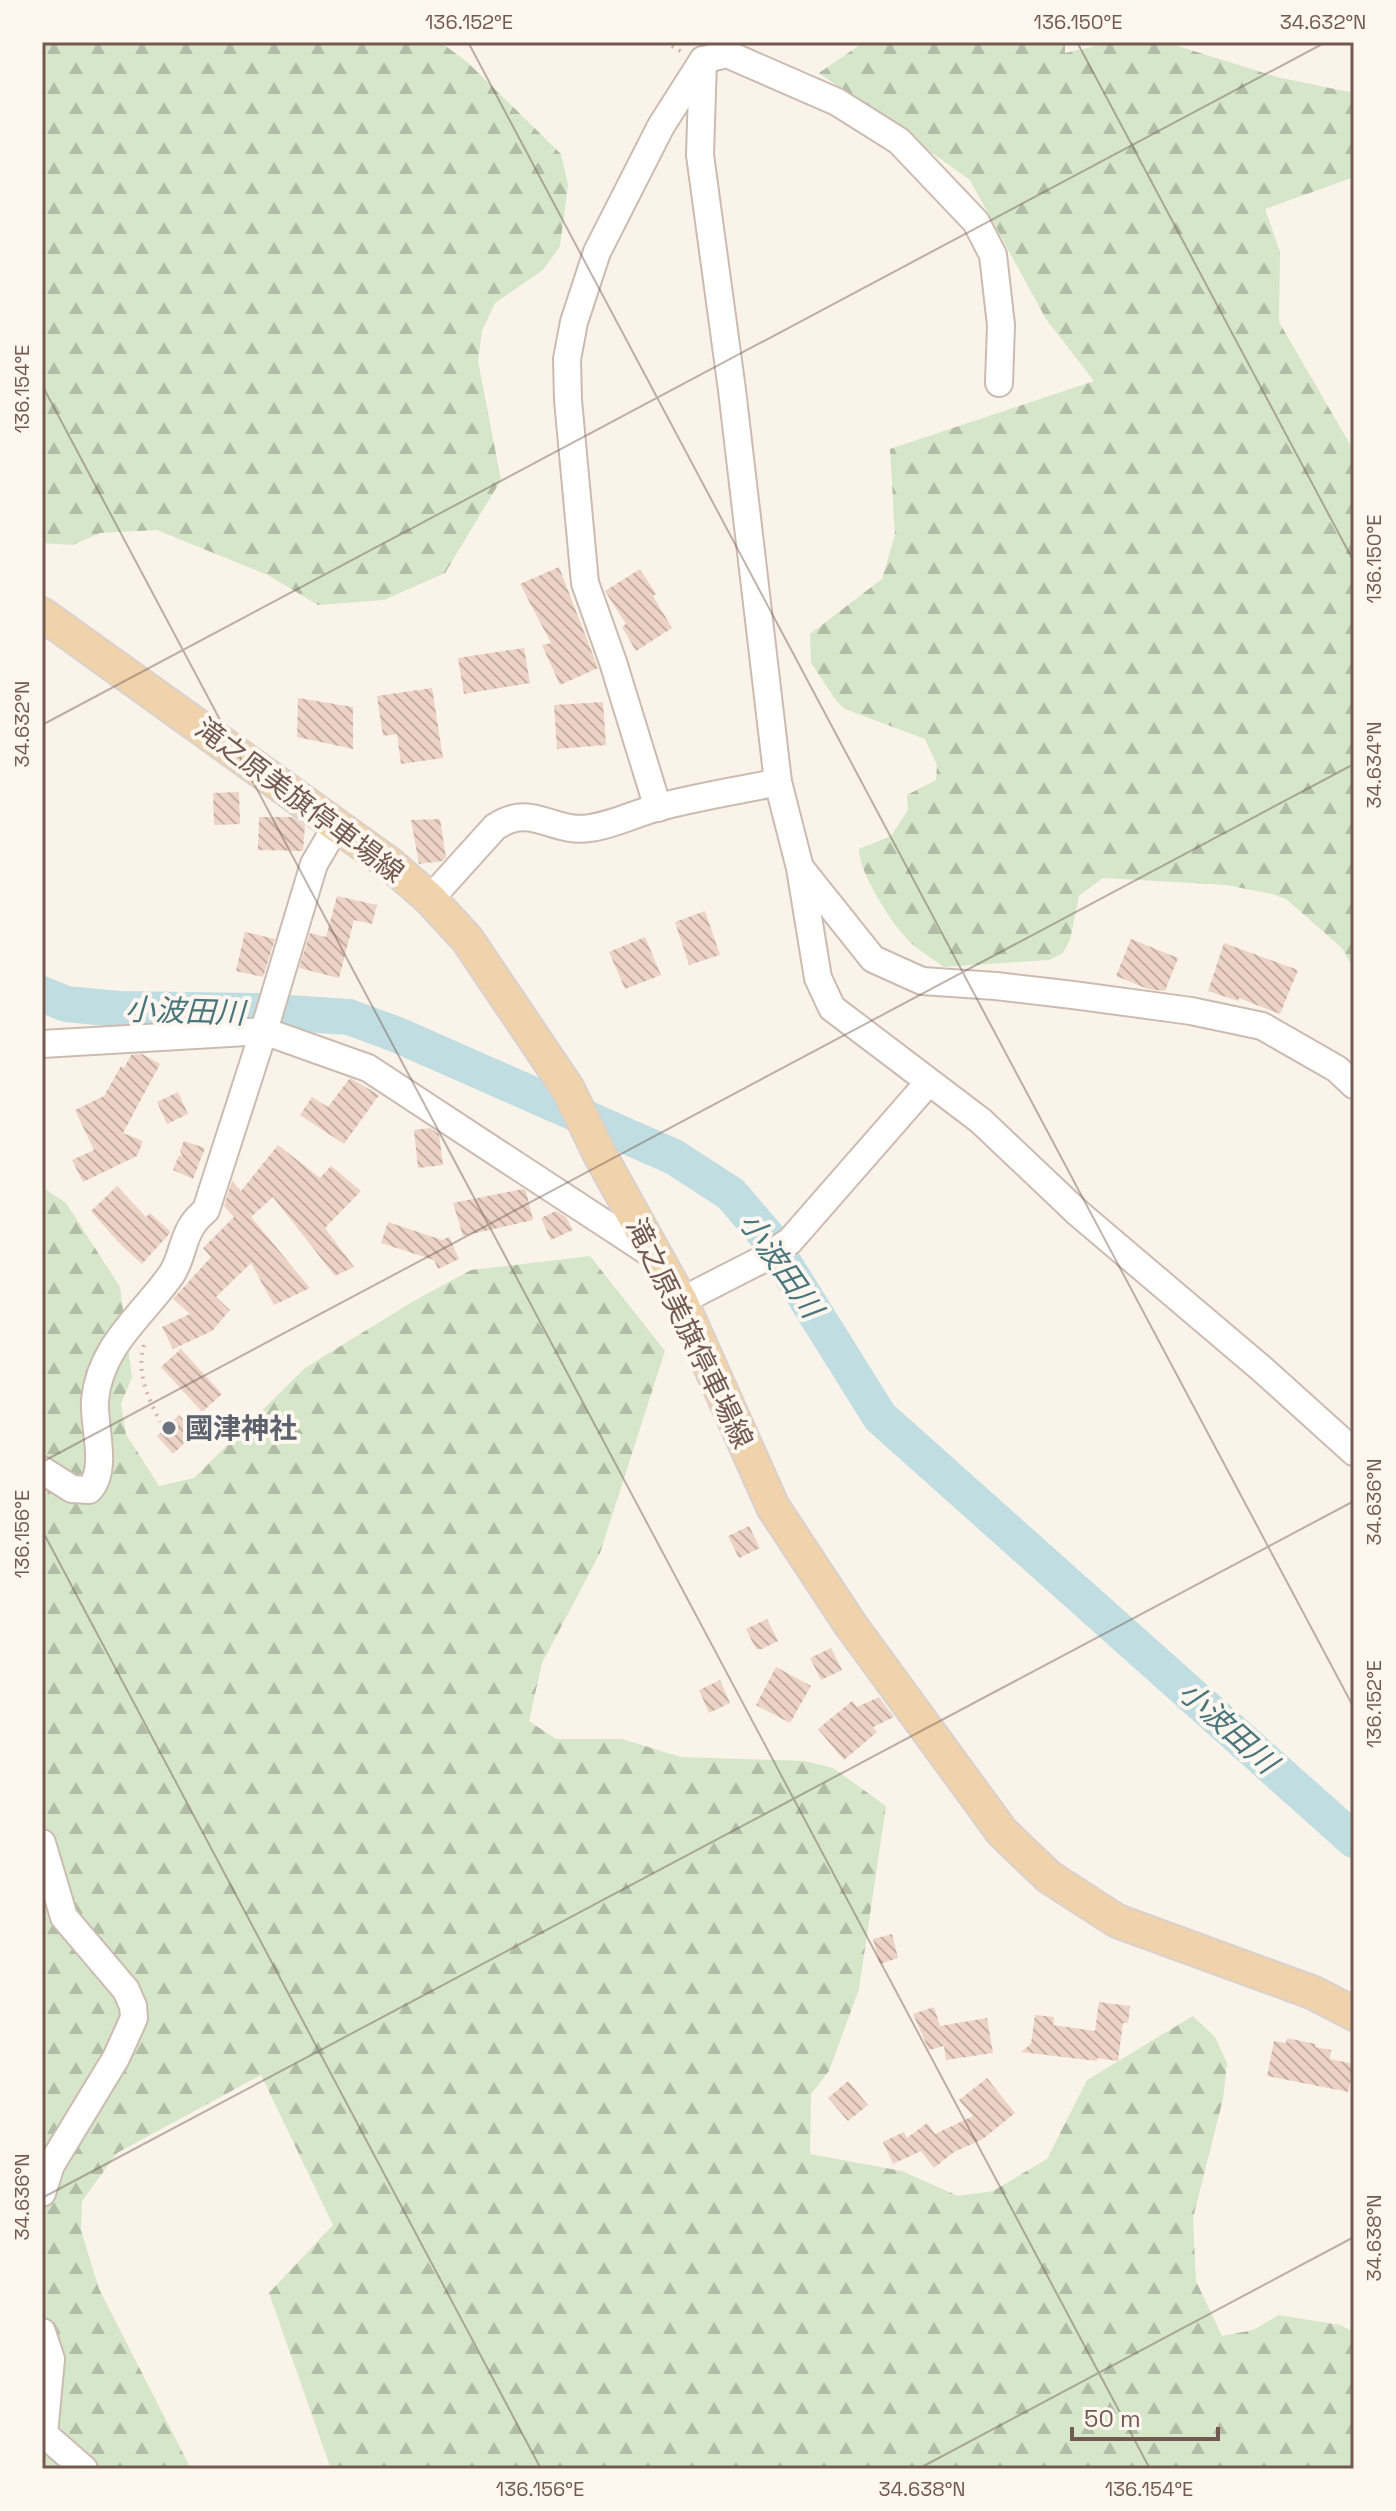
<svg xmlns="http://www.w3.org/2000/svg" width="1396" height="2511" viewBox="0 0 1396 2511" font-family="'Space Grotesk','Noto Sans JP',sans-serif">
  <defs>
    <pattern id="forest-firs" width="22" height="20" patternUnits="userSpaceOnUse" patternTransform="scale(2)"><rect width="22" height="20" fill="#d6e6c9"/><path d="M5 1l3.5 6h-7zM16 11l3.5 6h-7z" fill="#b2bda6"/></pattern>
    <pattern id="building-back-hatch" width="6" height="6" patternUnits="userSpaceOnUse" patternTransform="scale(2)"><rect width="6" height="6" fill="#ecd3c5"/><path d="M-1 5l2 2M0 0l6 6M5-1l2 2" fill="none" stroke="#c4aea2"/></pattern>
  </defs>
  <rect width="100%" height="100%" fill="#faf3ea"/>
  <g fill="url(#forest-firs)">
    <path d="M42,42H440L466,61L561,154L568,185L560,246L543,270L495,303L482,331L478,361L501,480L445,573L384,600L318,605L268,575L157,530L100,533L73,545L42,543Z"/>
    <path d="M864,42H1065V53L1113,42H1165L1277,77L1354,93V177L1265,209L1280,252L1279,322L1354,451V970L1342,948L1286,899L1272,894L1226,885L1103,878L1079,896L1070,940L1063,953L1049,960L944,967C933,959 919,951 909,941C891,923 859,873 859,849L891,836L908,810L907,795L936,780L937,765L925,739L845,709L835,699L811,663L810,634L882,579L895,535L890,449L1094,381L1046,319L970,180L819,73Z"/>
    <path d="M42,1187L66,1203L120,1287L132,1377L121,1404L126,1434L159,1486L194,1478L305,1368L412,1302L471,1270L590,1256L665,1351L600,1553L542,1663L529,1721L556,1739H622L681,1757L805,1761L833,1768L886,1806L859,1989L829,2071L811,2094L810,2154L902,2171L958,2196L993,2191L1047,2159L1087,2080L1193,2016L1215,2037L1227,2063L1223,2099L1193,2218L1196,2281L1222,2336L1253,2330L1279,2315L1340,2325L1354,2332V2469H331L269,2293L333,2225L261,2075L117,2153L82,2201L81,2230L99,2289L191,2469H42Z"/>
  </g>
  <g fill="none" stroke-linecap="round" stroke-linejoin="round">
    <path stroke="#c0dee1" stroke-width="36" d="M42,994L66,1004L119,1009L259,1011L349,1017L400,1036L674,1157L731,1194L767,1236L880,1417L1354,1840"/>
  </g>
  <g fill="url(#building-back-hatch)">
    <path d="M559,567L598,668L560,685L542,645L551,643L520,584Z"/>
    <path d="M640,569L656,594L653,596L672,628L636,651L622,627L626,624L605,591Z"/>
    <path d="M524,648L530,683L464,694L458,658Z"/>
    <path d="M432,688L443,758L401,764L397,734L383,736L377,696Z"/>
    <path d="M298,698L353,707V749L297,737Z"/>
    <path d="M603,702L606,745L557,749L554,705Z"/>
    <path d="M239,792L240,824L214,825L213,793Z"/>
    <path d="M259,817H293L305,826L303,851L258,850Z"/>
    <path d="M440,819L446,857L442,861L419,864L411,820Z"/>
    <path d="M337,896L377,905L372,924L354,920L339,978L299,968L310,933L326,937Z"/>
    <path d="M705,911L720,955L689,965L675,922Z"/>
    <path d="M245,932L275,939L263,977L236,971Z"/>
    <path d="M645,937L661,975L625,989L609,952Z"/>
    <path d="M1131,939L1178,958L1165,991L1148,989L1116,976Z"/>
    <path d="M1224,943L1298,970L1280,1014L1239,998L1238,1001L1208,991Z"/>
    <path d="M142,1054L160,1064L123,1133L143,1141L137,1156L83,1182L72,1160L94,1150L75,1110L104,1096L121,1066L124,1068L131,1055Z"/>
    <path d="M350,1078L379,1095L344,1144L300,1115L312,1097L328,1107Z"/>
    <path d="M178,1092L188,1114L167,1124L157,1102Z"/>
    <path d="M430,1128L439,1134L443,1165L418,1168L414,1130Z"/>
    <path d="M184,1141L205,1148L193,1179L173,1170L179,1155L183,1157L180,1151Z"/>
    <path d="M278,1145L320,1178L331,1166L361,1191L325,1228L354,1267L335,1276L273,1197L251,1217L310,1288L274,1305L251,1263L216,1297L230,1310L212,1331L173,1349L162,1327L190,1314L173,1299L211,1257L203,1248L234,1217L224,1206L232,1181L241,1191Z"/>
    <path d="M117,1186L146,1217L150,1213L171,1232L142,1264L121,1245L91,1211Z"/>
    <path d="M523,1189L526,1191L533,1220L463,1236L453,1203Z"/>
    <path d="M556,1211L566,1217L573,1230L551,1240L541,1218Z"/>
    <path d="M388,1222L442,1240L449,1237L459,1259L438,1269L434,1260L381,1243Z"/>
    <path d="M181,1349L222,1394L202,1412L161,1367Z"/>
    <path d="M179,1415L196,1432L173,1454L157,1436Z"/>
    <path d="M749,1526L760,1548L739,1558L728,1536Z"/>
    <path d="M767,1619L778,1641L762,1649H756L746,1629Z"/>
    <path d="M831,1648L842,1670L821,1680L810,1658Z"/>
    <path d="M776,1667L811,1686L790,1723L756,1705Z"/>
    <path d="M720,1680L730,1703L709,1713L699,1690Z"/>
    <path d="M879,1697L894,1717L873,1727L877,1732L844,1760L818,1729L852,1701L857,1707Z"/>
    <path d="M892,1934L898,1958L880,1964L873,1939Z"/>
    <path d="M1099,2002L1130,2006L1128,2023H1123L1118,2061L1097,2058V2061L1021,2052L1031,2044L1035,2015L1054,2017L1053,2025L1095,2031Z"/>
    <path d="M934,2007L940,2026L987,2018L993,2053L946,2060L944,2046L929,2050L913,2014Z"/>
    <path d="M1287,2038L1316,2044L1315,2047L1331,2050L1330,2059L1354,2064L1348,2092L1267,2076L1274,2041L1286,2043Z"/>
    <path d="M987,2078L1015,2113L983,2139L954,2152L934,2168L921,2151L893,2164L883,2142L904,2132L907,2138L927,2123L935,2134L973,2116L959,2100Z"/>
    <path d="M848,2081L868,2105L848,2121L828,2098Z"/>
  </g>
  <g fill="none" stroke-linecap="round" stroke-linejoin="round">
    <defs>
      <g id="minor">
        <path d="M703,60L700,155L732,390L778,782L800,868L818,978L832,1008L981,1121L1078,1213L1262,1369L1354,1452"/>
        <path d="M658,808L613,662L585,583L568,400L567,359L574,322L597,252L661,126L703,60L727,54L837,102L899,141L976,222L993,255L1001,325L999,383"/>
        <path d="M802,870L873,959L922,981L996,986L1073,995L1191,1011L1262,1026L1337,1069L1354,1085"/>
        <path d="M430,899L495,827C532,802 552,834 590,828C612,825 634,814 656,808C696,797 737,791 778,782"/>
        <path d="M42,1044L264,1031L368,1068L656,1257"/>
        <path d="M681,1301L765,1258L790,1241L928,1083"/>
        <path d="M42,1470L72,1489L89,1490C109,1469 93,1426 95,1400C100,1346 142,1316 171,1275C182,1260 182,1239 193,1224C196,1219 201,1215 206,1210L266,1024L314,864L337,825"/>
        <path d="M42,1843L64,1917L126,1990L133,2006L134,2018L116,2058L51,2165L42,2193"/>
        <path d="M42,2332L51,2359L44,2434L84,2469"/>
      </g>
      <path id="major" d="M42,614L390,864L430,899L467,939L568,1089L600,1155L681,1301L773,1507L850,1624L1002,1832L1049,1877L1117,1921L1314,1993L1354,2014"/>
    </defs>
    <use href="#minor" stroke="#cbbbb1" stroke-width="30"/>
    <use href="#major" stroke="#d8d1ce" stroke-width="36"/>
    <g stroke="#d1b6a8" stroke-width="4" stroke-dasharray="2 6" stroke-linecap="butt">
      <path d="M665,42L682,52"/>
      <path d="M144,1345C136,1374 148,1396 160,1422"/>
    </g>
    <use href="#minor" stroke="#fff" stroke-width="26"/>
    <use href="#major" stroke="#f0d3ab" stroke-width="32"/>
  </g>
  <path fill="none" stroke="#725a50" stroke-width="2" stroke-opacity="0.45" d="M468,42L1354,1708M1077,42L1354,562M42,385L1150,2469M42,725L1326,42M42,1462L1354,764M42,1530L541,2469M42,2198L1354,1501M918,2469L1354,2237"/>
  <circle fill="#6b7280" stroke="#fdf7f0" stroke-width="3" cx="169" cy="1428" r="8"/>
  <g text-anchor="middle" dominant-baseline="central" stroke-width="8" stroke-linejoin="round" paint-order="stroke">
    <g font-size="28" fill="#725a50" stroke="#fdf7f0">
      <text transform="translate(300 800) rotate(37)">滝之原美旗停車場線</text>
      <text transform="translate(690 1333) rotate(64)">滝之原美旗停車場線</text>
    </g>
    <g font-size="28" font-weight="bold" fill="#5b616d" stroke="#fdf7f0" text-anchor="start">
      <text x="185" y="1428">國津神社</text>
    </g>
    <g font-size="30" font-style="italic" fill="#49757b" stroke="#fdf7f0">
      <text transform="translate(185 1011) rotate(2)">小波田川</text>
      <text transform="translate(781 1265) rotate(55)">小波田川</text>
      <text transform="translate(1228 1727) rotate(42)">小波田川</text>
    </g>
  </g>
  <rect width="1396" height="2511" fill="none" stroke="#fdf7f0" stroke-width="88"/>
  <path d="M1072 2427v12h146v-12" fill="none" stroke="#725a50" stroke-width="4"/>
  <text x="1084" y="2427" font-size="24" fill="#725a50" stroke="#fdf7f0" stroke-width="6" paint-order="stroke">50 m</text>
  <rect x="44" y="44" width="1308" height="2423" fill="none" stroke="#725a50" stroke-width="3"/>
  <g font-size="20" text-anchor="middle" fill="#725a50">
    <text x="469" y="29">136.152°E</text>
    <text x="1078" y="29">136.150°E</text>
    <text x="1323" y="29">34.632°N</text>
    <text transform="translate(22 389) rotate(-90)" y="7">136.154°E</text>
    <text transform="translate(1374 559) rotate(-90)" y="7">136.150°E</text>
    <text transform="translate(22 724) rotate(-90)" y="7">34.632°N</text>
    <text transform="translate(1374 765) rotate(-90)" y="7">34.634°N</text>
    <text transform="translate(1374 1502) rotate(-90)" y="7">34.636°N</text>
    <text transform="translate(22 1534) rotate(-90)" y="7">136.156°E</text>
    <text transform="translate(1374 1704) rotate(-90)" y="7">136.152°E</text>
    <text transform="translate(22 2197) rotate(-90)" y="7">34.636°N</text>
    <text transform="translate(1374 2238) rotate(-90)" y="7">34.638°N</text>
    <text x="540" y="2496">136.156°E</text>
    <text x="922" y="2496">34.638°N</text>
    <text x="1149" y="2496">136.154°E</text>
  </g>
</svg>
